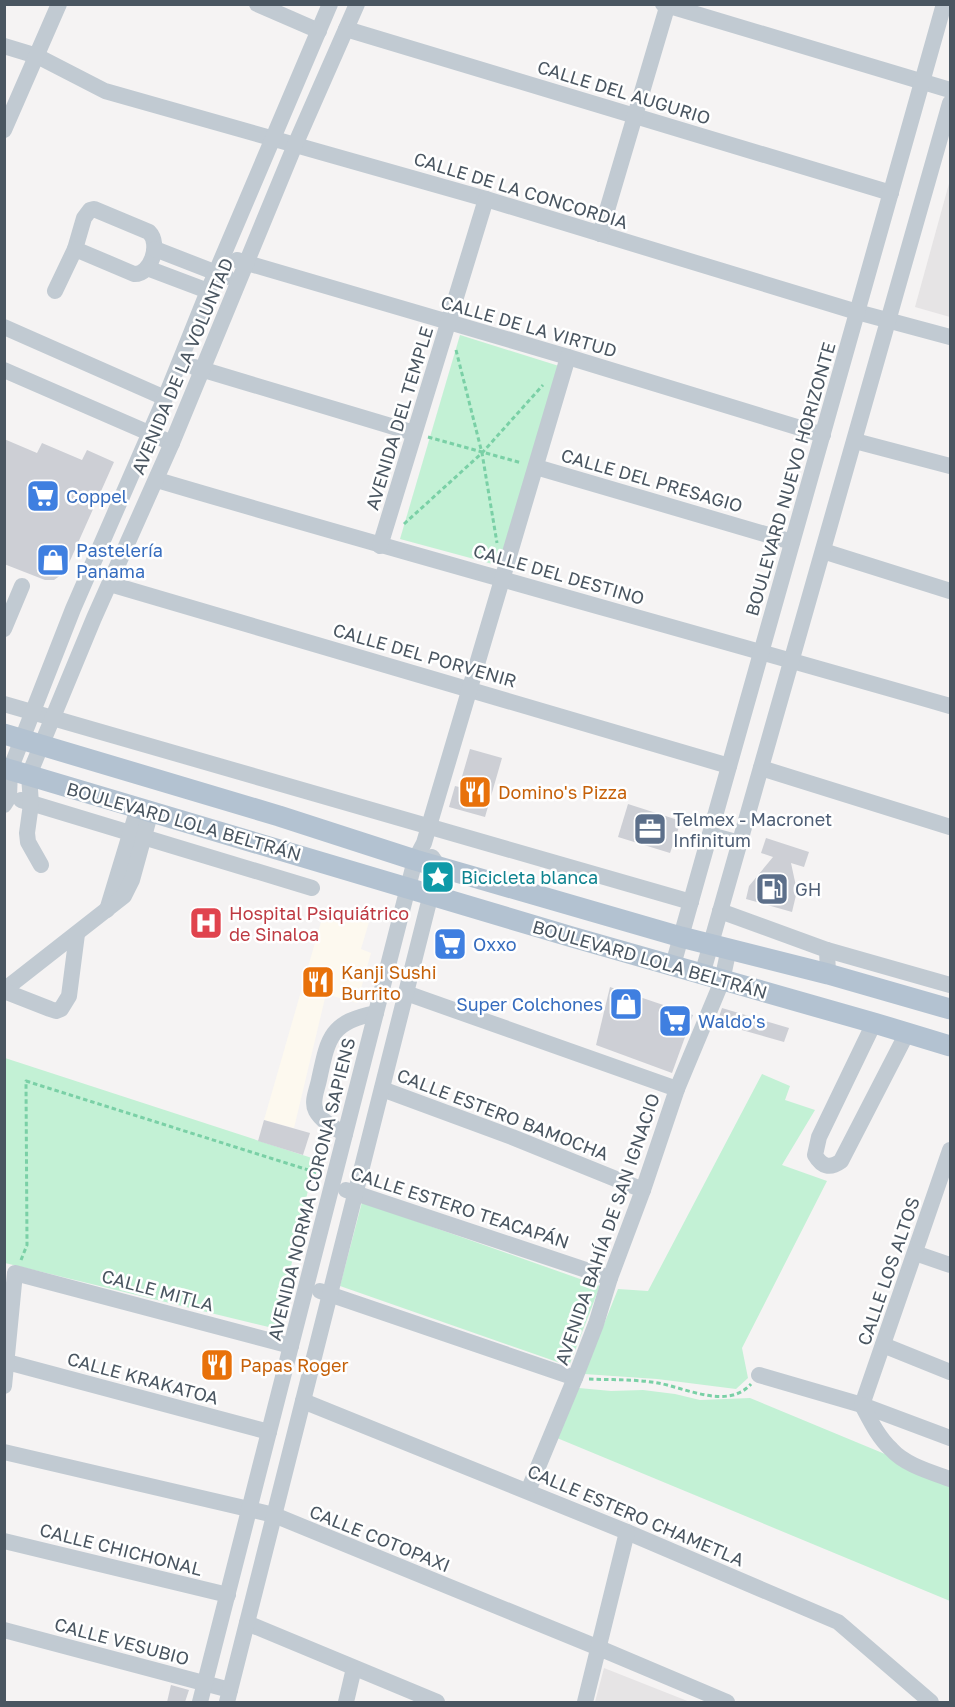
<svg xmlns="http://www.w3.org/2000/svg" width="955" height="1707" viewBox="0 0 955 1707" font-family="'Golos Text',sans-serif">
  <rect width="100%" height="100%" fill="#f5f3f3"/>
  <path fill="#fdf9ef" d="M325,908L369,922L361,949L371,953L357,1003L326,994L294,1128L264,1120Z"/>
  <g fill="#e6e4e5">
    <path d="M950,180V317L915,307Z"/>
    <path d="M604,1668L690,1702H595Z"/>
  </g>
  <g fill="#c3f1d5">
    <path d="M460,335L559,366L500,566L400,539Z"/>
    <path d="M5,1058L315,1159L277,1329L5,1263Z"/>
    <path d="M762,1074L790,1086L785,1100L815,1110L782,1165L827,1181L742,1348L748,1378L736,1389L657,1379L584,1374L618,1289L648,1291Z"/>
    <path d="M362,1202L600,1286L569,1366L340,1286Z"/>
    <path d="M579,1388L611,1391L643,1390L675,1394L700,1400L750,1398L950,1481V1601L557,1438Z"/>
  </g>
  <g fill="#cdcfd5">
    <path d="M4,439L37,453L42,443L82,460L87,450L114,462L65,572L54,580H45L4,564Z"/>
    <path d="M470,749L502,758L485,817L449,807L455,786L459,787Z"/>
    <path d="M628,804L681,821L670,853L618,837Z"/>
    <path d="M766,838L809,852L804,867L791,863L797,891L792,912L746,899L749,886L773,857L761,853Z"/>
    <path d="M610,987L693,1015L672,1073L596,1045Z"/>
    <path d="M722,1008L789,1028L784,1042L717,1023Z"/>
    <path d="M264,1120L310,1133L303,1155L258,1141Z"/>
    <path d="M171,1685L189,1690L185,1702H167Z"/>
  </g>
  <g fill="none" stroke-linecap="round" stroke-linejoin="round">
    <g stroke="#7ad0a6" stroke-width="3" stroke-dasharray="4.5 3" stroke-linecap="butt">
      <path d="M456,350L482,453L497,543"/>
      <path d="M428,437L522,463"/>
      <path d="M404,524L482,453L543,385"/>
      <path d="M21,1260L27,1245L26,1081L321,1174"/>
      <path d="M589,1379C612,1380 635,1379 658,1383C686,1388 728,1410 751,1384"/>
    </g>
    <g stroke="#c1cad2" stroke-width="16">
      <path d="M257,4L319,31"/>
      <path d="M663,4L950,90"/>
      <path d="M346,29L891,193"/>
      <path d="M4,46L37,56L105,91L486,199L857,312L950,337"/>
      <path d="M4,130L59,4"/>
      <path d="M94,209L149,232C161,244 151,275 134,274L75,249L84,218L90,210Z"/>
      <path d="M600,234L668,4"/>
      <path d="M155,249L227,277"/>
      <path d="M237,260L568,357L823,435"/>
      <path d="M147,268L208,291"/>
      <path d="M55,291L75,249"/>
      <path d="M4,327L165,398"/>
      <path d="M194,367L414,433"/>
      <path d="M4,370L172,443"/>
      <path d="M855,441L950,466"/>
      <path d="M536,467L792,542"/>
      <path d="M157,480C421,558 686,630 950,706"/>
      <path d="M380,546L486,199"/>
      <path d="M823,551L950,591"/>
      <path d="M110,584L729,766"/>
      <path d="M4,629L22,586"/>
      <path d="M4,704L691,902"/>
      <path d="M761,768L950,827"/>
      <path d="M21,800L312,888"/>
      <path d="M4,805L9,797L10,770L73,609L165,398L208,291L330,4"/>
      <path d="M710,835L740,843"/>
      <path d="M41,865L28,842L27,833L31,804L29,775L94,618L172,443L295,145L357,4"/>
      <path d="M107,910L138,808"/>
      <path d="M720,911L827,950L828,974"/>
      <path d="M827,950L950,985"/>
      <path d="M673,965L944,4"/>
      <path d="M702,975L950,103"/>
      <path d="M4,990L124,896L132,880L151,811"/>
      <path d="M4,991L50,1009L56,1011L61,1009L69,996L77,934"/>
      <path d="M406,993L677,1089"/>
      <path d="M874,1023L819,1137L815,1155C822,1167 830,1169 841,1161L907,1033"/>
      <path d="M382,1089L512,1137L643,1190"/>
      <path d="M345,1134C335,1128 322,1122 316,1111C311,1102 317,1090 319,1080C328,1038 330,1022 376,1013"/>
      <path d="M346,1190L610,1278"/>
      <path d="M915,1253L950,1265"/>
      <path d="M320,1291L575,1378"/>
      <path d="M883,1345L950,1372"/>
      <path d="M7,1362L269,1432"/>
      <path d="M759,1375L862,1405L950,1438"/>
      <path d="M4,1386L15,1273L291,1346"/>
      <path d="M303,1401L627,1532L838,1622L931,1702"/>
      <path d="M862,1405L950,1150"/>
      <path d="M862,1405C870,1420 878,1437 891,1449C905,1465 931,1472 950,1479"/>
      <path d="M4,1452L274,1515L599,1648L727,1702"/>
      <path d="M528,1491L575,1378L596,1324L610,1278L643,1190L677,1089L722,981L729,948"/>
      <path d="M4,1541L228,1595"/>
      <path d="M247,1623L437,1702"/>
      <path d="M4,1630L230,1690"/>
      <path d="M200,1702L415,860L424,843L568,357"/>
      <path d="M227,1702L438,866L432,857"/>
      <path d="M346,1702L354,1668"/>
      <path d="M585,1702L627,1532"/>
    </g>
    <g stroke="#b3c2d1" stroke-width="21">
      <path d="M4,734L279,816L415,860L681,937L828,974L950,1009"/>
      <path d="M4,768L572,937L874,1023L950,1046"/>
    </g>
  </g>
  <defs>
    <symbol id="supermarket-square" viewBox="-11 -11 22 22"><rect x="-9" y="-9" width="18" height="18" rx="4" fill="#3f7fe0" stroke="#fff"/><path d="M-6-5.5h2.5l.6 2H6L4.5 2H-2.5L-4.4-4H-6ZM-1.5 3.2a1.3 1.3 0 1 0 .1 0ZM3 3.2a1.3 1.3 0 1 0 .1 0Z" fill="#fff"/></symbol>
    <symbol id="shop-square" viewBox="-11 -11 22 22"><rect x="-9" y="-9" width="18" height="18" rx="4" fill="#3f7fe0" stroke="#fff"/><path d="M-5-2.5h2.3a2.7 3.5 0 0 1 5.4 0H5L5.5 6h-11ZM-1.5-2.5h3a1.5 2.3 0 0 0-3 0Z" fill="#fff"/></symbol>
    <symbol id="restaurant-square" viewBox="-11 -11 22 22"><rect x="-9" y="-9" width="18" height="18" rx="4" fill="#e8710a" stroke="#fff"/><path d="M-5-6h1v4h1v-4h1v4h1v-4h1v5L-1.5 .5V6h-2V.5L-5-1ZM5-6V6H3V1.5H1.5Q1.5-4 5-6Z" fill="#fff"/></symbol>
    <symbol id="office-square" viewBox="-11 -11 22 22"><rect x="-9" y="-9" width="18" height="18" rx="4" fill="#5c6f8a" stroke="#fff"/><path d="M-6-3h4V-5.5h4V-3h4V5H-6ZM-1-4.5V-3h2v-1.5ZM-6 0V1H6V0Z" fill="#fff"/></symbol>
    <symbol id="sight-square" viewBox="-11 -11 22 22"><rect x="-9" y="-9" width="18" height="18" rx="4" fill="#0f9aa8" stroke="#fff"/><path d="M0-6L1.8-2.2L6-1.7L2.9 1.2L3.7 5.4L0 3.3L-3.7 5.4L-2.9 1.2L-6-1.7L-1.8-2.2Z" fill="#fff"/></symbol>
    <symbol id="fuel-square" viewBox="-11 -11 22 22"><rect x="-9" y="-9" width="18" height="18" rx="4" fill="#5c6f8a" stroke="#fff"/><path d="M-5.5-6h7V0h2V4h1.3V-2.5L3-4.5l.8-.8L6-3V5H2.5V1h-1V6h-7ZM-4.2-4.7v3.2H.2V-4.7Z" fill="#fff"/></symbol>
    <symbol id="hospital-square" viewBox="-11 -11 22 22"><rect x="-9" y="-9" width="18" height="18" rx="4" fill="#e0444e" stroke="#fff"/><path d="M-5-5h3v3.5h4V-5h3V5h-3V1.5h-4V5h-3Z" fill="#fff"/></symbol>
  </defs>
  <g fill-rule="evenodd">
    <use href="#supermarket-square" x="24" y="477" width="38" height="38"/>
    <use href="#shop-square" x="34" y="541" width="38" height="38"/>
    <use href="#restaurant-square" x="456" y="773" width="38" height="38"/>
    <use href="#office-square" x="631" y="810" width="38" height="38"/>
    <use href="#sight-square" x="419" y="858" width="38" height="38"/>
    <use href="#fuel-square" x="753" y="870" width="38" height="38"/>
    <use href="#hospital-square" x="187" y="904" width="38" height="38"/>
    <use href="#supermarket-square" x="431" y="925" width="38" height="38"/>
    <use href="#restaurant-square" x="299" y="963" width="38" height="38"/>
    <use href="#shop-square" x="607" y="985" width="38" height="38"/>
    <use href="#supermarket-square" x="656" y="1002" width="38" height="38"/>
    <use href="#restaurant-square" x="198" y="1346" width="38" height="38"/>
  </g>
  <g text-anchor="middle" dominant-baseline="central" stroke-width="5" stroke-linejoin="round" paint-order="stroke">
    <g font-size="18" fill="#4a5661" stroke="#fff">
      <text transform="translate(624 92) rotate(17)">CALLE DEL AUGURIO</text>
      <text transform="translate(521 190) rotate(17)">CALLE DE LA CONCORDIA</text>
      <text transform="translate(529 326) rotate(16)">CALLE DE LA VIRTUD</text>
      <text transform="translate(182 366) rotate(-67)">AVENIDA DE LA VOLUNTAD</text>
      <text transform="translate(399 418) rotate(-73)">AVENIDA DEL TEMPLE</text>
      <text transform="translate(790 479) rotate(-74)">BOULEVARD NUEVO HORIZONTE</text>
      <text transform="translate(652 480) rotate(16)">CALLE DEL PRESAGIO</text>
      <text transform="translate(559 574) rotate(16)">CALLE DEL DESTINO</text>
      <text transform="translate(425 655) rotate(16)">CALLE DEL PORVENIR</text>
      <text transform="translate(184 821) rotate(16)">BOULEVARD LOLA BELTRÁN</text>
      <text transform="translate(650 959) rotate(16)">BOULEVARD LOLA BELTRÁN</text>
      <text transform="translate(503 1114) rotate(21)">CALLE ESTERO BAMOCHA</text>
      <text transform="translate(311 1189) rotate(-76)">AVENIDA NORMA CORONA SAPIENS</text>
      <text transform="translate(460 1207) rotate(18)">CALLE ESTERO TEACAPÁN</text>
      <text transform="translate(607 1229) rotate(-71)">AVENIDA BAHÍA DE SAN IGNACIO</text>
      <text transform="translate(888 1271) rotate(-71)">CALLE LOS ALTOS</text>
      <text transform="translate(158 1290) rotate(15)">CALLE MITLA</text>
      <text transform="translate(143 1378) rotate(15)">CALLE KRAKATOA</text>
      <text transform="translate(636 1515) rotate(23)">CALLE ESTERO CHAMETLA</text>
      <text transform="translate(380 1538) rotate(22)">CALLE COTOPAXI</text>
      <text transform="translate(121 1549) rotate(14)">CALLE CHICHONAL</text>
      <text transform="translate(122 1641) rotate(15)">CALLE VESUBIO</text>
    </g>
    <g font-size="18" fill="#366cbe" stroke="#fff" text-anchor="start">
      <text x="66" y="496">Coppel</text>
      <text x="76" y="550">Pastelería<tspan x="76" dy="21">Panama</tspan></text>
      <text x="473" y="944">Oxxo</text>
      <text x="603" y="1004" text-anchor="end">Super Colchones</text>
      <text x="698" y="1021">Waldo's</text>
    </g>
    <g font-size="18" fill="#c56008" stroke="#fff" text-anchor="start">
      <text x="498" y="792">Domino's Pizza</text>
      <text x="341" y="972">Kanji Sushi<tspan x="341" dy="21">Burrito</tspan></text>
      <text x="240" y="1365">Papas Roger</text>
    </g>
    <g font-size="18" fill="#4e5e75" stroke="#fff" text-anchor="start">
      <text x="673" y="819">Telmex - Macronet<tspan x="673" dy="21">Infinitum</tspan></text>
      <text x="795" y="889">GH</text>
    </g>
    <g font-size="18" fill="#0d838f" stroke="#fff" text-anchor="start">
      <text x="461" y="877">Bicicleta blanca</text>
    </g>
    <g font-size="18" fill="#be3a42" stroke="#fff" text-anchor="start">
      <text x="229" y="913">Hospital Psiquiátrico<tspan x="229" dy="21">de Sinaloa</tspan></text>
    </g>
  </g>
  <rect width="955" height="1707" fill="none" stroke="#4a5661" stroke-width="12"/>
</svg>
